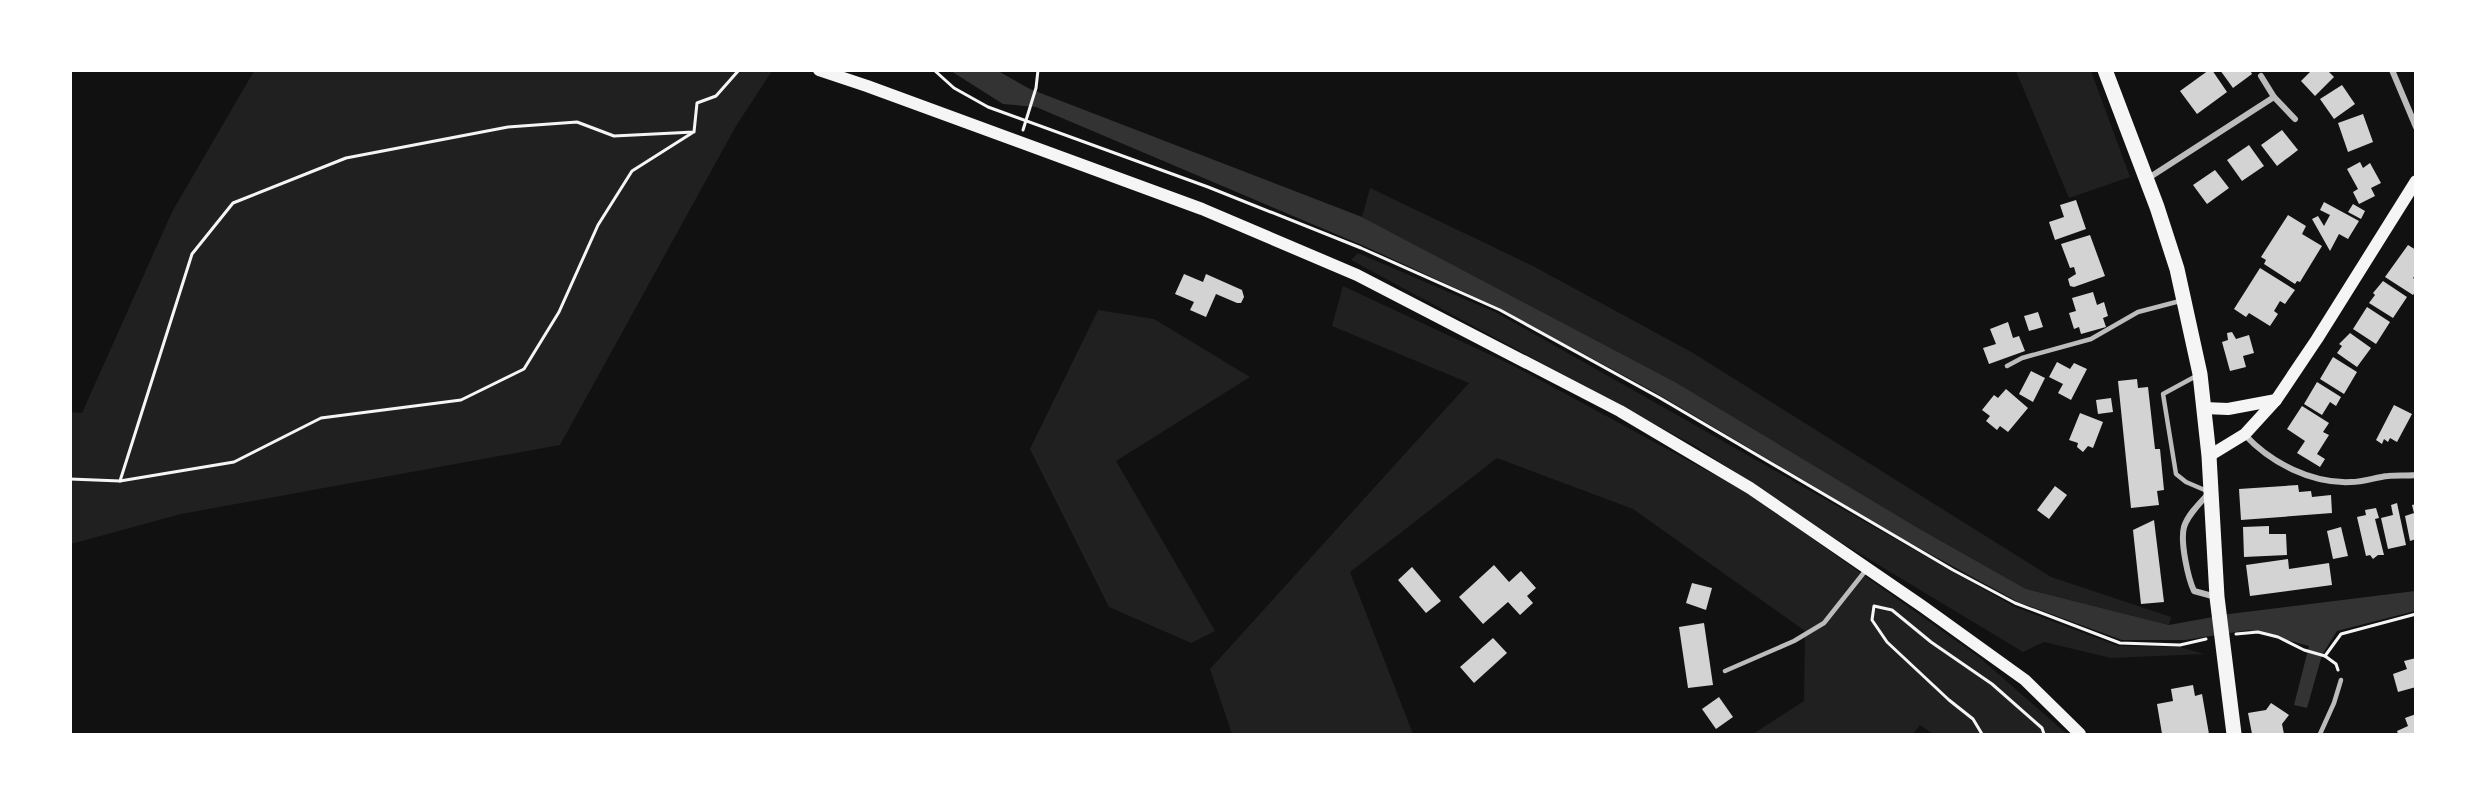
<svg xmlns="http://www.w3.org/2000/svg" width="2486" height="805" viewBox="0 0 2486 805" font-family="'Work Sans',sans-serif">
  <rect width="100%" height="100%" fill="#111"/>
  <g fill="#202020">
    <path d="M254,71H772L736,126L560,445L181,514L71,544V412L82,413L172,212Z"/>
    <path d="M2016,71H2091L2130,177L2069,198Z"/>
    <path d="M1370,188L1533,266L1693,353L2051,577L2171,617L2169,625L2026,589L1918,528L1675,382L1362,217Z"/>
    <path d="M1358,253L1497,313L2015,607L2118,646L2180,647L2204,654L2111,658L2044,642L2023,652L1839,541L1697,447L1351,260Z"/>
    <path d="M1343,286L1516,367L1748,493L1979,657L2067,734H1933L1920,725L1913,734H1753L1804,701L1805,631L1633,509L1497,458L1350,572L1413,734H1232L1210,669L1469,383L1332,326Z"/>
    <path d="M1098,310L1154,319L1250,377L1116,461L1215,631L1191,643L1109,607L1030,449Z"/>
  </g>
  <path fill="#333" d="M951,71H998L1030,89L1362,217L1675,382L1918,528L2026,589L2169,625L2229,614L2415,591V611L2337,631L2322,655L2307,708L2294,705L2309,646L2249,630L2185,640H2122L2018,602L1903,539L1656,393L1501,309L1364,246L1036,107L1003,104Z"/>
  <g fill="#d3d3d3">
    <path d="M2209,70H2212L2227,92L2197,114L2180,91Z"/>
    <path d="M2220,70H2250L2252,74L2233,88Z"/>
    <path d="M2312,70H2327L2334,77L2315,96L2301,81Z"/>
    <path d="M2342,85L2355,104L2334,119L2320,99Z"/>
    <path d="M2363,114L2373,142L2348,152L2338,123Z"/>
    <path d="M2282,130L2298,150L2277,166L2261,145Z"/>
    <path d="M2249,145L2264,166L2242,181L2227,160Z"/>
    <path d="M2360,162L2363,168L2370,163L2381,183L2371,188L2375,196L2359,204L2353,192L2358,189L2347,169Z"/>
    <path d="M2215,170L2229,188L2207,204L2193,185Z"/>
    <path d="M2076,200L2086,229L2055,240L2049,222L2064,217L2060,205Z"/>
    <path d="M2324,202L2359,221L2348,239L2339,234L2330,251L2312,219L2318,216L2324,226L2330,215L2320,210Z"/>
    <path d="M2353,204L2365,211L2361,219L2348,212Z"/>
    <path d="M2288,215L2306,226L2302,234L2322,246L2300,282L2297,281L2295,284L2264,264L2266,260L2261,257Z"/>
    <path d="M2090,235L2105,276L2074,287L2070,286L2068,279L2076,274L2074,267L2070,268L2061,244Z"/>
    <path d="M2408,245L2416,250V274L2413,278L2416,280V291L2413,295L2385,277Z"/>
    <path d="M2260,268L2295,290L2285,304L2280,301L2274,311L2278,314L2270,326L2249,313L2246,317L2234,309Z"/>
    <path d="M1184,274L1203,282L1206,274L1242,290L1244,297L1241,303H1237L1216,294L1206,317L1190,310L1194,302L1175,294Z"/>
    <path d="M2383,281L2407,297L2393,318L2369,303L2375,295L2373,293Z"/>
    <path d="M2093,292L2097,305L2104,302L2108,316L2103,318L2106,327L2081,334L2079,327L2074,329L2069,313L2076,311L2072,298Z"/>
    <path d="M2367,307L2390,322L2376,344L2353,329Z"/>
    <path d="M2038,312L2043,327L2029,331L2024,316Z"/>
    <path d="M2008,322L2013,338L2019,336L2025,351L1989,364L1983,348L1996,344L1990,329Z"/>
    <path d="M2232,332L2236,339L2249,335L2254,353L2243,356L2246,367L2230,371L2222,342L2228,340L2227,333Z"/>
    <path d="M2350,333L2371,348L2357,367L2337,353L2342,346L2339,344Z"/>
    <path d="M2333,357L2357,372L2344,394L2320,379Z"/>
    <path d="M2057,362L2070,369L2074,363L2087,369L2071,400L2058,393L2063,384L2049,377Z"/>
    <path d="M2031,371L2045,378L2033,402L2019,394Z"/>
    <path d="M2137,379L2138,388L2148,387L2155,449H2160L2164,490L2157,491L2159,505L2131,508L2118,381Z"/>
    <path d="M2317,382L2341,397L2336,406L2330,402L2322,415L2304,404Z"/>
    <path d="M2006,389L2028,408L2008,432L2000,426L1997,430L1986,421L1990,416L1982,410L1994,395L1998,398Z"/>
    <path d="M2111,398L2113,412L2098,414L2096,400Z"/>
    <path d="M2394,405L2412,414L2397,442L2390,438L2388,442L2384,439L2382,444L2376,440Z"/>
    <path d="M2302,406L2329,423L2323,432L2329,435L2317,454L2325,459L2320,467L2297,453L2305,441L2287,429Z"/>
    <path d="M2080,413L2103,422L2093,448L2088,446L2083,452L2077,447L2078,443L2069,440Z"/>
    <path d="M2298,485L2299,492L2311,491L2312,497L2331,495L2332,513L2241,520L2239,489Z"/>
    <path d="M2055,486L2067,495L2049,519L2037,510Z"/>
    <path d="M2397,503L2406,545L2388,549L2381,518L2393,515L2391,505Z"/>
    <path d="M2416,504V539L2410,541L2405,516L2414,513L2412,505Z"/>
    <path d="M2376,508L2379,518L2375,519L2384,555H2378L2373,559L2370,555L2366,556L2357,517L2366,515L2365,510Z"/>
    <path d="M2154,520L2164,602L2141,604L2133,530Z"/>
    <path d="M2269,526V534H2286L2287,555L2244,557L2243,527Z"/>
    <path d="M2341,527L2348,556L2333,559L2327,531Z"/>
    <path d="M2288,559L2289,569L2329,563L2332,585L2250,596L2246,565Z"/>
    <path d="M1494,565L1509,582L1521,571L1536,588L1527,596L1533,603L1520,615L1508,602L1483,624L1459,597Z"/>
    <path d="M1412,567L1441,601L1426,613L1398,580Z"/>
    <path d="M1692,583L1712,588L1706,610L1686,603Z"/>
    <path d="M1704,623L1713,685L1688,688L1679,627Z"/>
    <path d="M1493,638L1507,653L1474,683L1460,667Z"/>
    <path d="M2416,658V687L2398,692L2393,674L2407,669L2404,661Z"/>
    <path d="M2193,685L2195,696L2202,694L2209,734H2162L2157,704L2173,701L2171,689Z"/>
    <path d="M1719,697L1733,717L1716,729L1702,709Z"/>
    <path d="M2271,703L2289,715L2282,724L2284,734H2252L2248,713L2266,710Z"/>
    <path d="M2416,714V734H2398L2397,731L2408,726L2405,718Z"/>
  </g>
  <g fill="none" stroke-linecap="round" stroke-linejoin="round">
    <g stroke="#f5f5f5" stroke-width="3">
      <path d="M934,70L954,88L988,107L1208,187L1361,248L1500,310L1660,398L1953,570L2015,603L2120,643L2180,645L2206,639"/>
      <path d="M1023,130L1036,88L1038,70"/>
      <path d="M70,479L120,481L192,254L233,203L346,158L508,127L577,122L614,136L694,132L697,103L716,96L739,70"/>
      <path d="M120,481L234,462L321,418L461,400L524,369L559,312L598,225L632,171L692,133"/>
      <path d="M2236,634L2258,632L2278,637L2304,650L2325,656L2336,664L2338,670"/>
      <path d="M2325,656L2341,634L2416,614"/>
      <path d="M1982,734L1973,719L1949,700L1887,642L1872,620L1874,606L1892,610L1931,642L1992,684L2042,728L2044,734"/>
    </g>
    <g stroke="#bcbcbc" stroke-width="4.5">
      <path d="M2007,366L2022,358L2091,339L2138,312L2180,301"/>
      <path d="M2198,375L2163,394L2176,474L2186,482L2207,491"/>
      <path d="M1725,671L1794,641L1824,623L1866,570"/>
      <path d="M2320,734L2334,703L2341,680"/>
    </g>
    <g stroke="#bcbcbc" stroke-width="6">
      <path d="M2392,70L2416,127"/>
      <path d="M2261,76L2274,97L2295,119"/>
      <path d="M2147,179L2274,97"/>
      <path d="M2245,435C2271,463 2312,484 2351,482C2364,482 2376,477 2388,476C2397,475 2406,476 2416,475"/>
      <path d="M2209,493C2201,502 2188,514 2184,527C2180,542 2188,578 2194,591L2216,597"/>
    </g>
    <g stroke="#f5f5f5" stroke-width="12">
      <path d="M819,70L867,86L1202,209L1357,275L1620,411L1750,488L1922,606L2025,680L2080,734"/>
      <path d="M2204,408L2228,409L2276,400"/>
      <path d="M2209,456L2245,434L2276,400L2317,339L2416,181"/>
    </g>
    <path stroke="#f5f5f5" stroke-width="15" d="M2105,70L2157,207L2177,269L2200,374L2209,456L2217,597L2234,734"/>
  </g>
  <rect width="2486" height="805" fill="none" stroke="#ffffff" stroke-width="144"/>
</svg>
